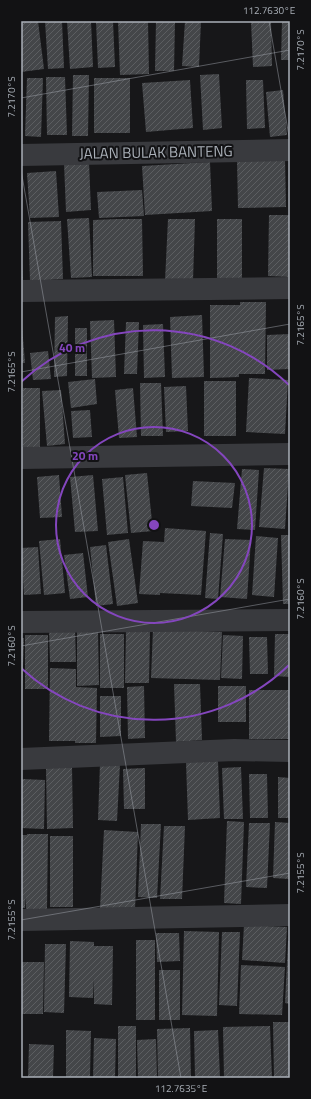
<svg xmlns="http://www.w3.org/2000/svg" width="311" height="1099" viewBox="0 0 311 1099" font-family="'Titillium Web',sans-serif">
  <defs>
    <pattern id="building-hatch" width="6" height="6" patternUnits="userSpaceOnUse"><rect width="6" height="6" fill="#444649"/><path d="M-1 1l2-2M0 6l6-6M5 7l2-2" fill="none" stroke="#5c5e61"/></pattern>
  </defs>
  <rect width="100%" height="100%" fill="#171719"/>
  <g fill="url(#building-hatch)">
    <path d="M21,21H38L44,69L21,72Z"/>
    <path d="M45,21H62L64,68L48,69Z"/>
    <path d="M67,21H91L93,67L70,69Z"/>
    <path d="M96,21H113L115,67L98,68Z"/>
    <path d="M118,21H148L149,74L120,75Z"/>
    <path d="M156,21H175L174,71H155Z"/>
    <path d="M185,21H201L199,67L182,66Z"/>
    <path d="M251,21H271L272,66L253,67Z"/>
    <path d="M282,21H290V60H281Z"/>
    <path d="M219,74L222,128L203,130L200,75Z"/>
    <path d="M73,75H89L88,136H72Z"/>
    <path d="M46,77H65L67,135H47Z"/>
    <path d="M27,78H43L41,137L25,136Z"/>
    <rect x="94" y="78" width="36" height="55"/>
    <path d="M190,80L193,128L146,132L142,83Z"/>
    <path d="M246,80H263L265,128L247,129Z"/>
    <path d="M283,90L287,135L270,137L266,92Z"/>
    <path d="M285,159L286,207L238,208L237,160Z"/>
    <path d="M89,162L91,210L66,212L64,163Z"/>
    <path d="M210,162L212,211L145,215L142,166Z"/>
    <path d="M56,171L59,217L30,218L27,173Z"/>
    <path d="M142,190L144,216L99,218L97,192Z"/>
    <path d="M269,215H290V277L268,276Z"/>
    <path d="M89,218L92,277L71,278L67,219Z"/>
    <path d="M118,219H142L143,276H93V220Z"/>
    <path d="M168,219H195L193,281H165Z"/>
    <rect x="217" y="219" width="25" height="60"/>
    <path d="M61,221L63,279L30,281L28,222Z"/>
    <path d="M21,264H22L23,280L21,281Z"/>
    <path d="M240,302H266L265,374H239V377L210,378V305H240Z"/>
    <path d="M202,315L204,377L172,378L170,317Z"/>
    <path d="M68,316L67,376L54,377L55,317Z"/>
    <path d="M114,320L116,377L92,378L90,321Z"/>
    <path d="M126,322H139L137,374H124Z"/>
    <path d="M163,324L165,377L144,378L143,325Z"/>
    <path d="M21,326H22L25,363H21Z"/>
    <rect x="75" y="328" width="12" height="48"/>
    <path d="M290,334V369L267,370V335Z"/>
    <path d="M48,351L51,379L33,380L30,353Z"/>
    <path d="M249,378L288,380L285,434L246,432Z"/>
    <path d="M95,379L97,404L71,408L68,382Z"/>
    <rect x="204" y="381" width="32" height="55"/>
    <path d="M140,383H161L163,436H141Z"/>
    <path d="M186,386L188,431L166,432L164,387Z"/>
    <rect x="23" y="388" width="17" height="60"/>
    <path d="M133,388L137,437L119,438L115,390Z"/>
    <path d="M61,390L65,444L47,446L42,391Z"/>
    <path d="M90,410L92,437L73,438L71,411Z"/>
    <path d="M264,468L289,469L285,529L259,527Z"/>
    <path d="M242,469L259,470L255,530L237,529Z"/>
    <path d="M147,473L153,531L131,533L125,475Z"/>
    <path d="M59,475L62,517L40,518L37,477Z"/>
    <path d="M93,475L98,531L75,532L70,477Z"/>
    <path d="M123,477L128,533L107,535L102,479Z"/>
    <path d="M193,481L235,483L232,508L191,506Z"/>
    <path d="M165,528L206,531L201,595L160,593V595L139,594L143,541L164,542Z"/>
    <path d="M210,533L223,534L218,599L205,598Z"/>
    <path d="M281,535H290V604H283Z"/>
    <path d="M256,536L278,538L274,597L252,595Z"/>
    <path d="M60,539L65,593L44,595L39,541Z"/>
    <path d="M129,539L138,603L117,606L108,542Z"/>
    <path d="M225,539L251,540L247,599L220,597Z"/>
    <path d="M106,545L113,604L96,606L90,547Z"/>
    <path d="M38,547L41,594L24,595L21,548Z"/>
    <path d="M83,553L88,597L70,599L64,555Z"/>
    <path d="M75,628L76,662H50L49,629Z"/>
    <path d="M153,629L222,632L220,680L151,678Z"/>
    <path d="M98,630L99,685L77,686V631Z"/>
    <path d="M126,630L150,631L149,683H125Z"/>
    <rect x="100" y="634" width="24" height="54"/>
    <path d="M275,634H290V677L274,676Z"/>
    <rect x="25" y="635" width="23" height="54"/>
    <path d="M223,635L243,636L242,679L221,678Z"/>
    <path d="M249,637H267L268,674H250Z"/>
    <path d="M21,638H24L22,693H21Z"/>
    <path d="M50,668L76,669V687L97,688L96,743H75L76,704L75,741H49Z"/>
    <path d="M174,684H200L202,740L176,742Z"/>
    <path d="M144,686L145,738L128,739L127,687Z"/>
    <rect x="218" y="686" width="28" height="36"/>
    <rect x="249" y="690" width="41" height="49"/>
    <path d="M100,696H121V736L100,737Z"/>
    <path d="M218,761L220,818L188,820L186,762Z"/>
    <path d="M100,763L120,764L117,821L98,820Z"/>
    <path d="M72,767L73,828L47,829L46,768Z"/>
    <path d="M241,767L243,819H224L222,768Z"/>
    <path d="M145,768V809H124L123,769Z"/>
    <path d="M249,774H267L268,818H250Z"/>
    <path d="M278,777L290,778V818H278Z"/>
    <path d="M23,779L45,780L44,829L21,828V780Z"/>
    <path d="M227,821L244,822L241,904L224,903Z"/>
    <path d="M275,822L290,823L289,879L273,878Z"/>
    <path d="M249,823H270L267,888L246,887Z"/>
    <path d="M141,824H161L157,898L138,897Z"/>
    <path d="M164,826H185L182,899H160Z"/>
    <path d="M104,830L138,832L135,910L100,909Z"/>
    <path d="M27,834H48L47,909H26V896L25,908H21V835H27Z"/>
    <rect x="50" y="836" width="23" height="71"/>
    <path d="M244,925L287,927L285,963L242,960Z"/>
    <path d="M184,931L219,932L217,1016L182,1015Z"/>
    <path d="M222,932H240L237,1006L219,1005Z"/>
    <path d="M156,933H179L180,961L157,962Z"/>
    <rect x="136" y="940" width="19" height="80"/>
    <path d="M70,941L94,942V946H113L112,1005L94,1004V978L93,998L69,997Z"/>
    <path d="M288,941H290V1004L285,1003Z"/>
    <path d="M45,944H66L64,1013L44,1012Z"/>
    <path d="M22,962H44L43,1014H21Z"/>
    <path d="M241,965L285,967L282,1015L239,1014Z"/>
    <rect x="159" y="970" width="21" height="50"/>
    <path d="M273,1022H290V1078H274Z"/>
    <rect x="118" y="1026" width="18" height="52"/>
    <path d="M270,1026L272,1078H224L223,1027Z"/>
    <path d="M190,1028L191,1078H158L157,1029Z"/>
    <path d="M66,1030L91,1031L90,1078H66Z"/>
    <path d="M218,1030L220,1078H195L194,1031Z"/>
    <path d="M94,1038L116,1039L115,1078H93Z"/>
    <path d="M156,1039L157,1078H138L137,1040Z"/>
    <path d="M29,1044L54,1045L53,1078H28Z"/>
  </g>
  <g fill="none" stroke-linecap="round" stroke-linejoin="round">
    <g stroke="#393a3e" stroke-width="22">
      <path d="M21,155L290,150"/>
      <path d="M21,291L290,288"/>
      <path d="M21,458L290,454"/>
      <path d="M21,622L290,620"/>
      <path d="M21,759L234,750L290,751"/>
      <path d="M21,920L290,915"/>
    </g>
  </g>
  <path fill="none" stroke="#aab0b8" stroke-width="1" stroke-opacity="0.45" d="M269,21L290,142M21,98L290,50M21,170L181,1078M21,372L290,324M21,646L290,599M21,920L290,873"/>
  <g fill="none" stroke="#8446be" stroke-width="2">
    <circle cx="154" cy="525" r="98"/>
    <path d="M289 665A195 195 0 0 1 21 668M21 382A195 195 0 0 1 289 385"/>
  </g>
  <g text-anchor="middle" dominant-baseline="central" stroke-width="4" stroke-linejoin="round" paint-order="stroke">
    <g font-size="15" fill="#aab0b8" stroke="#121214">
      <text transform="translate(156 152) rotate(-1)">JALAN BULAK BANTENG</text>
    </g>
  </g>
  <circle cx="154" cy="525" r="6" fill="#8446be" stroke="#121214" stroke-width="2"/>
  <g font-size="12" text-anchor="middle" font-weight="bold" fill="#8446be" stroke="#121214" stroke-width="4" stroke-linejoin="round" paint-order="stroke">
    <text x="72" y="352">40 m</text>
    <text x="85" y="460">20 m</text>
  </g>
  <rect width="311" height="1099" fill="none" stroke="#121214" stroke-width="44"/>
  <rect x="22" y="22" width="267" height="1055" fill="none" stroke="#aab0b8" stroke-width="1.5"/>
  <g font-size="10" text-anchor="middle" fill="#aab0b8">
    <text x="269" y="14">112.7630°E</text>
    <text transform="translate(300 50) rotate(-90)" y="4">7.2170°S</text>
    <text transform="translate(11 97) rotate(-90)" y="4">7.2170°S</text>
    <text transform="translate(300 325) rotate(-90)" y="4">7.2165°S</text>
    <text transform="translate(11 372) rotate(-90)" y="4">7.2165°S</text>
    <text transform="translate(300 599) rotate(-90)" y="4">7.2160°S</text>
    <text transform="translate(11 646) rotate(-90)" y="4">7.2160°S</text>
    <text transform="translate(300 873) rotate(-90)" y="4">7.2155°S</text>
    <text transform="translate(11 920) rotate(-90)" y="4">7.2155°S</text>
    <text x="181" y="1092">112.7635°E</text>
  </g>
</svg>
